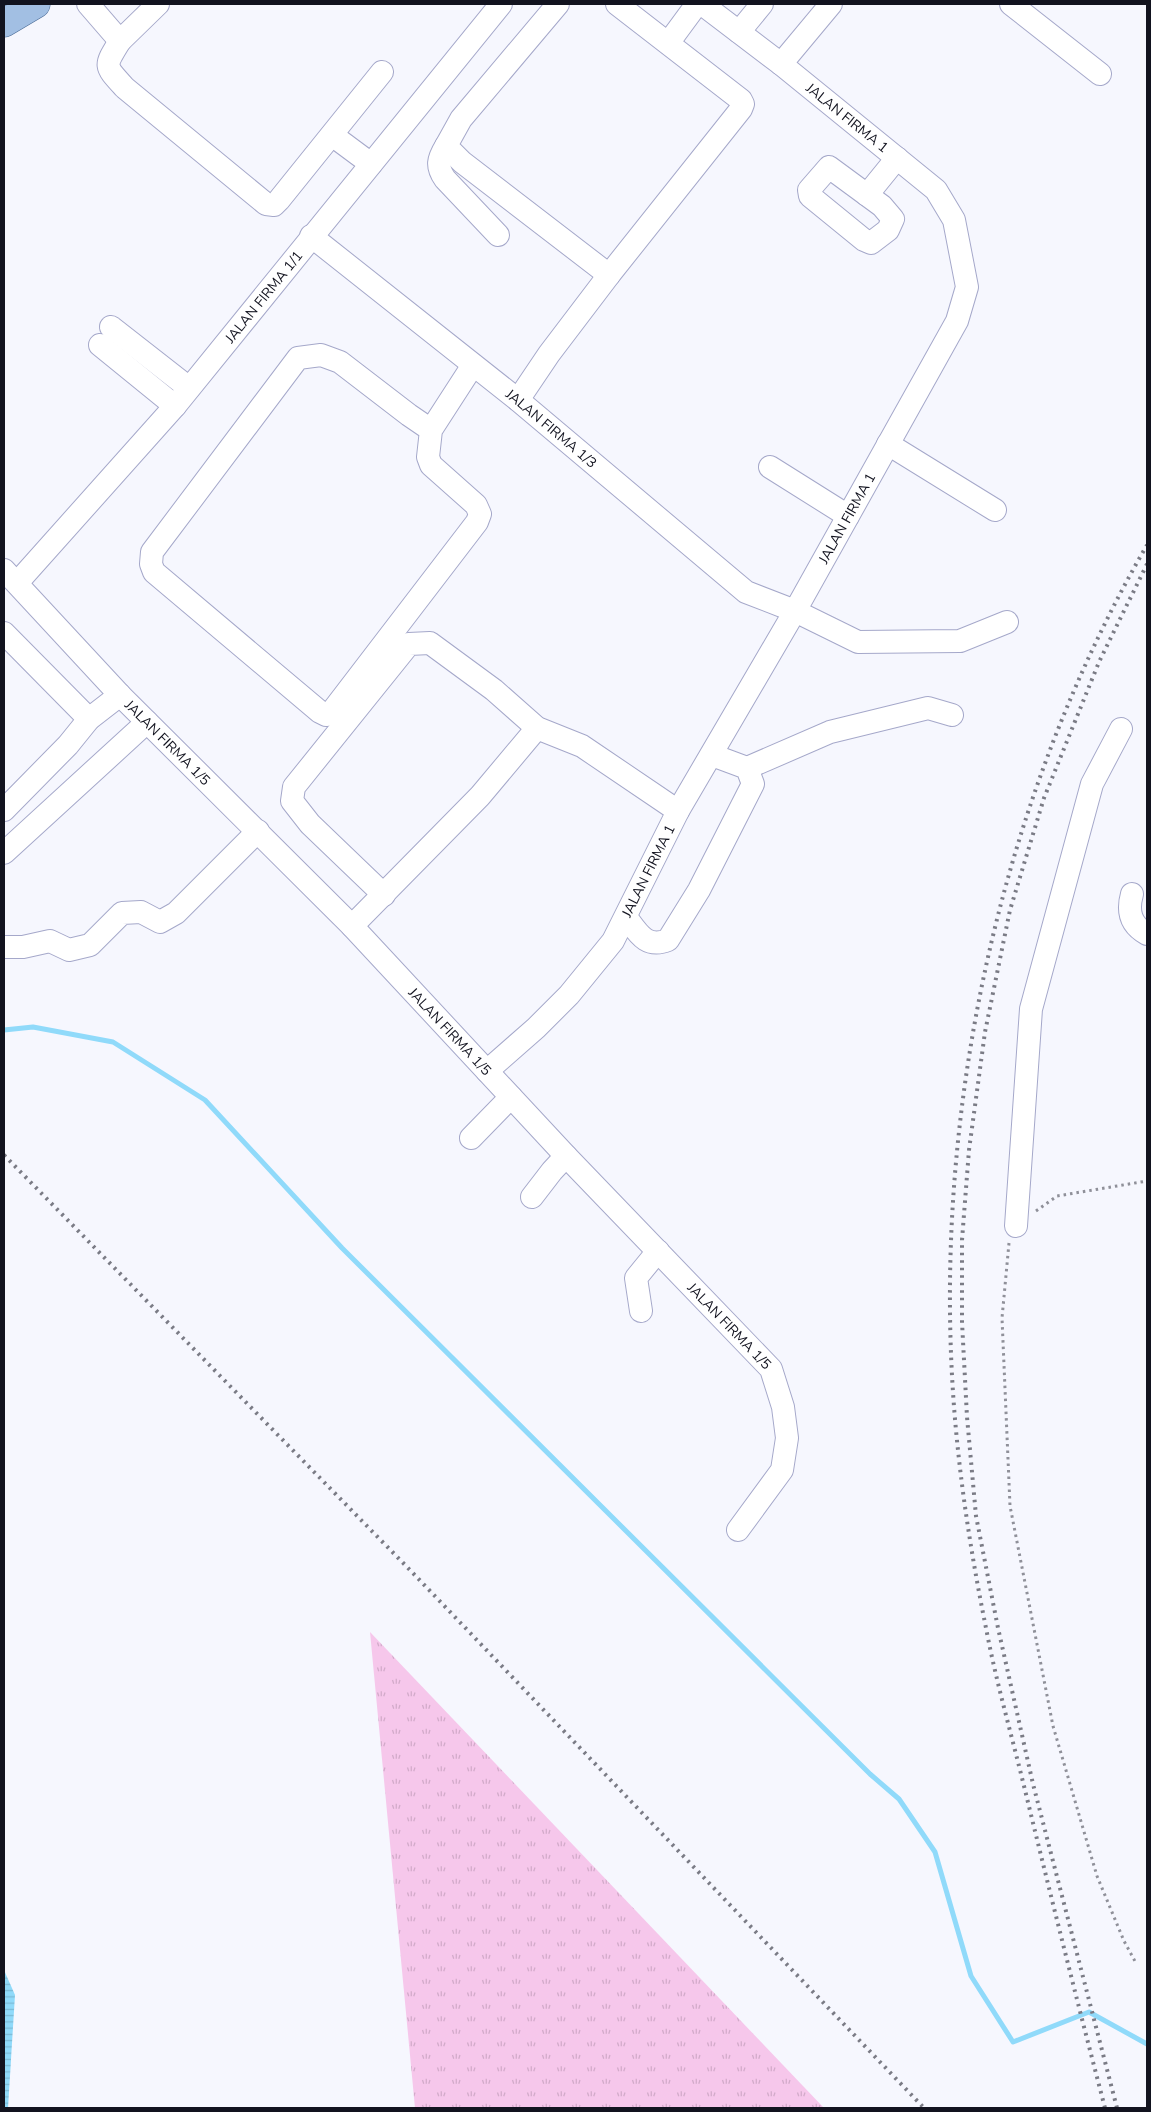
<svg xmlns="http://www.w3.org/2000/svg" width="1151" height="2112" viewBox="0 0 1151 2112" font-family="'Nunito Sans',sans-serif">
  <defs>
    <pattern id="grass-tufts" width="24" height="20" patternUnits="userSpaceOnUse" patternTransform="scale(1.25)"><rect width="24" height="20" fill="#f6c7eb"/><path d="M3 7l-1-3M5 7V3M7 7l1-3M15 17l-1-3M17 17v-4M19 17l1-3" fill="none" stroke="#d2aac9"/></pattern>
    <pattern id="water-rules" width="6" height="5" patternUnits="userSpaceOnUse" patternTransform="scale(1.25)"><rect width="6" height="5" fill="#90dafa"/><path d="M0 2.5h6" fill="none" stroke="#7bbad6"/></pattern>
  </defs>
  <rect width="100%" height="100%" fill="#f6f7fe"/>
  <path fill="url(#grass-tufts)" d="M370,1632L824,2108H415Z"/>
  <path fill="url(#water-rules)" d="M4,1970L15,1995L8,2108H4Z"/>
  <g fill="none" stroke-linecap="round" stroke-linejoin="round">
    <path stroke="#90dafa" stroke-width="5" d="M4,1030L33,1027L113,1042L205,1100L342,1248L870,1774L899,1799L935,1852L971,1976L1013,2042L1089,2012L1147,2044"/>
    <defs>
      <g id="minor">
        <path d="M88,4L120,41L158,4"/>
        <path d="M558,4L461,119L446,146L462,162L609,275"/>
        <path d="M1011,4L1100,74"/>
        <path d="M739,32L762,4"/>
        <path d="M120,41C104,67 104,65 125,88L266,204L274,205L279,200L382,72"/>
        <path d="M669,42L697,4"/>
        <path d="M781,64L831,4"/>
        <path d="M332,135L371,164"/>
        <path d="M446,146C438,159 436,166 445,179L498,235"/>
        <path d="M829,167L882,206L893,219L888,230L871,243L864,240L810,196L809,190Z"/>
        <path d="M867,195L897,158"/>
        <path id="s1" d="M311,236L518,400L746,592L795,611L858,642L960,641L1007,622"/>
        <path d="M111,327L189,388"/>
        <path d="M100,345L175,406"/>
        <path d="M518,400L549,354L609,275L741,109L743,104L741,100L617,4"/>
        <path d="M431,430L409,415L340,362L321,355L298,358L152,552L151,564L154,572L320,712L326,715L330,714L477,522L480,514L476,505L431,465L428,457L431,430L473,365"/>
        <path d="M888,444L995,510"/>
        <path d="M770,467L848,516"/>
        <path id="s2" d="M4,570L120,695L352,926L566,1156L771,1369L783,1407L787,1438L782,1470L738,1530"/>
        <path id="s3" d="M17,583L175,406L501,4"/>
        <path d="M4,633L89,719"/>
        <path d="M747,768L830,732L928,708L952,715"/>
        <path d="M4,810L68,745L89,719L120,695"/>
        <path d="M4,853L147,722"/>
        <path d="M1132,894C1127,912 1131,925 1147,934"/>
        <path d="M384,895L310,824L292,801L294,787L409,644L430,643L494,690L537,728L582,746L678,811"/>
        <path d="M626,917C638,933 646,949 668,940L699,890L753,784L747,768L712,755"/>
        <path d="M352,926L480,796L537,728"/>
        <path d="M4,947H23L50,941L69,950L90,945L122,913L141,912L160,922L176,913L258,831"/>
        <path id="s4" d="M487,1071L536,1028L569,995L613,941L678,811L795,611L957,321L967,287L954,220L936,190L781,64L702,4"/>
        <path d="M471,1138L511,1097"/>
        <path d="M532,1197L552,1171L566,1156"/>
        <path d="M1016,1226L1031,1009L1092,784L1121,729"/>
        <path d="M641,1311L636,1278L658,1251"/>
      </g>
      <path id="major" d="M4,23L36,4"/>
    </defs>
    <use href="#minor" stroke="#a5a8ca" stroke-width="24"/>
    <use href="#major" stroke="#476893" stroke-width="29"/>
    <g stroke="#8f9099" stroke-width="3" stroke-dasharray="2.5 4" stroke-linecap="butt">
      <path d="M1036,1211L1057,1196L1147,1181"/>
      <path d="M1009,1243L1002,1318L1010,1506L1053,1726L1097,1876L1124,1941L1136,1963"/>
    </g>
    <use href="#minor" stroke="#fff" stroke-width="22"/>
    <use href="#major" stroke="#a2bfe3" stroke-width="28"/>
    <g stroke="#7a7b85" stroke-width="4" stroke-dasharray="2.5 5" stroke-linecap="butt">
      <path d="M4,1155L410,1570L924,2108"/>
      <path d="M1105,2108C1077,2001 1050,1893 1024,1786C1011,1733 996,1681 986,1628C972,1559 961,1489 955,1419C930,1123 998,802 1147,545"/>
      <path d="M1117,2108L1033,1784L998,1628L976,1516L967,1417L962,1322V1240L969,1150L985,1032L1010,910L1044,798L1099,662L1147,564"/>
    </g>
  </g>
  <g text-anchor="middle" dominant-baseline="central" stroke-width="4.5" stroke-linejoin="round" paint-order="stroke">
    <g font-size="14" fill="#12131f" stroke="#fff">
      <text transform="translate(847 118) rotate(39)">JALAN FIRMA 1</text>
      <text stroke="none"><textPath href="#s3" startOffset="378">JALAN FIRMA 1/1</textPath></text>
      <text stroke="none"><textPath href="#s1" startOffset="308">JALAN FIRMA 1/3</textPath></text>
      <text stroke="none"><textPath href="#s4" startOffset="665">JALAN FIRMA 1</textPath></text>
      <text stroke="none"><textPath href="#s2" startOffset="238">JALAN FIRMA 1/5</textPath></text>
      <text stroke="none"><textPath href="#s4" startOffset="260">JALAN FIRMA 1</textPath></text>
      <text stroke="none"><textPath href="#s2" startOffset="642">JALAN FIRMA 1/5</textPath></text>
      <text stroke="none"><textPath href="#s2" startOffset="1048">JALAN FIRMA 1/5</textPath></text>
    </g>
  </g>
  <rect width="1151" height="2112" fill="none" stroke="#12131f" stroke-width="10"/>
</svg>
